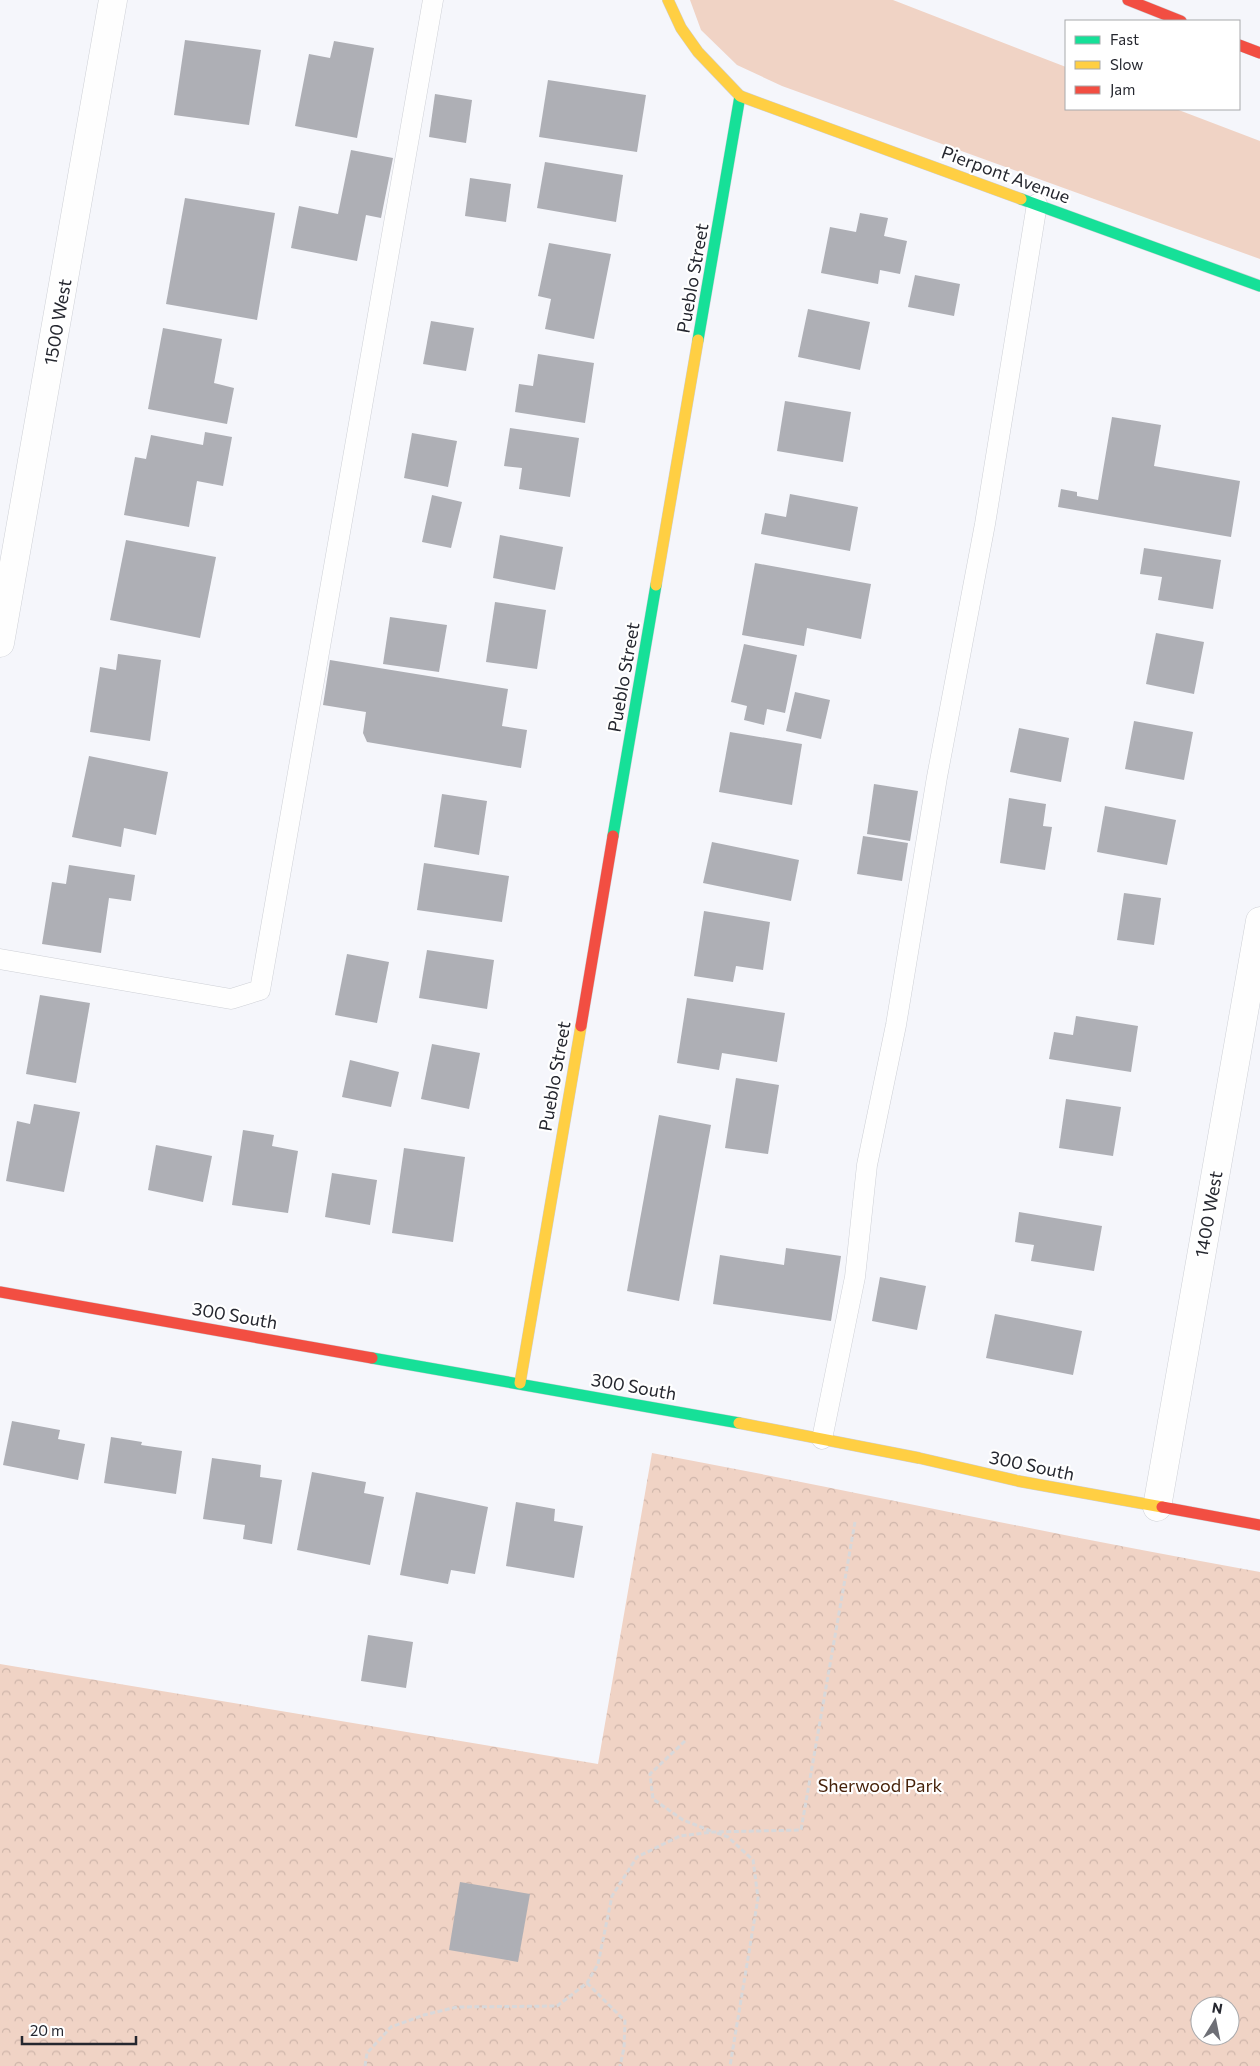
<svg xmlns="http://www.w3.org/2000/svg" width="1260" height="2066" viewBox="0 0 1260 2066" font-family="Commissioner,sans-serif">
  <defs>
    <pattern id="forest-crowns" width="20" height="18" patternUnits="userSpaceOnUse" patternTransform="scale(1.25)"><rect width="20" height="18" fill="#f0d3c5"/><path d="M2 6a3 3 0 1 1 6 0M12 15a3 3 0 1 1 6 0" fill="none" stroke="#ceb5aa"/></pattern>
  </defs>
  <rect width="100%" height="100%" fill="#f5f6fb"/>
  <path fill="#f0d3c5" d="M690,0H893L1066,67V109H1176L1260,141V259L782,86L737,65L701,30Z"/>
  <path fill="url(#forest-crowns)" fill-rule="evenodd" d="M652,1453C855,1491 1057,1536 1260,1572V2066H0V1664L598,1764ZM1200,2006H1230V2036H1200Z"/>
  <g fill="#aeafb5">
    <path d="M185,40L261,50L249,125L174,115Z"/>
    <path d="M334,41L374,48L357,138L295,126L309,54L330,58Z"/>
    <path d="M548,80L646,95L637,152L539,137Z"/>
    <path d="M435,94L472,100L466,143L429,137Z"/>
    <path d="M351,150L393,158L381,218L366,215L357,261L291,248L299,206L338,214Z"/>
    <path d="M545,162L623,175L616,222L537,208Z"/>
    <path d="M470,178L511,184L506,222L465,216Z"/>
    <path d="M185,198L275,213L257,320L166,304Z"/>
    <path d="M860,213L888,218L884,236L907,241L900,274L880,270L878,284L821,273L830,227L856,232Z"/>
    <path d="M549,243L611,254L594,339L545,329L551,299L538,296Z"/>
    <path d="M915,275L960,284L954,316L908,307Z"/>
    <path d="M808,309L870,322L860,370L798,357Z"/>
    <path d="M431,321L474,328L466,371L423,364Z"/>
    <path d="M163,328L222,339L214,383L234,388L227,424L148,409Z"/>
    <path d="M538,354L594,363L585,423L515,412L519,384L533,386Z"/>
    <path d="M785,401L851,412L843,462L777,451Z"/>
    <path d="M1112,417L1161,425L1154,466L1240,481L1231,537L1058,507L1061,489L1077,492V496L1098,500Z"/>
    <path d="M510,428L579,438L570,497L519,489L522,468L504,466Z"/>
    <path d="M205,432L232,437L223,486L197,481L189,527L124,515L135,457L146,459L151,435L203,445Z"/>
    <path d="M412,433L457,441L448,487L404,478Z"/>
    <path d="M790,494L858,507L850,551L761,534L765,513L786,517Z"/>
    <path d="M432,495L462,502L451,548L422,542Z"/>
    <path d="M500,535L563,547L555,590L493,578Z"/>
    <path d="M126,540L216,557L200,638L110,620Z"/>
    <path d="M1144,548L1221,560L1213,609L1158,600L1162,577L1140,574Z"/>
    <path d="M755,563L871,584L861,639L807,628L804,646L742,635Z"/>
    <path d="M495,602L546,610L537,669L486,662Z"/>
    <path d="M390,617L447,625L439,672L383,664Z"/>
    <path d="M1156,633L1204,642L1194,694L1146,684Z"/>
    <path d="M744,644L797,655L785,713L767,709L764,725L744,720L747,706L731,702Z"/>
    <path d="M118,654L161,660L150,741L90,732L100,667L116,670Z"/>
    <path d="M330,660L508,689L502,726L527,730L521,768L367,742L363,733L366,712L323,705Z"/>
    <path d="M795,692L830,700L821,739L786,731Z"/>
    <path d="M1134,721L1193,732L1184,780L1125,769Z"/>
    <path d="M1019,728L1069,738L1061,782L1010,772Z"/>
    <path d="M730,732L802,744L792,805L719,792Z"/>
    <path d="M89,756L168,772L156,835L124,828L121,847L72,837Z"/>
    <path d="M874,784L918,791L910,841L867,834Z"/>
    <path d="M442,794L487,801L479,855L434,847Z"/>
    <path d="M1009,798L1046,804L1043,826L1052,827L1045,870L1000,863Z"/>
    <path d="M1105,806L1176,820L1167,865L1097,852Z"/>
    <path d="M863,836L908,843L902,881L857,874Z"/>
    <path d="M712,842L799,860L791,901L703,883Z"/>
    <path d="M424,863L509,876L502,922L417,910Z"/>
    <path d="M69,865L135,875L131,901L109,898L101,953L42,944L52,882L66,884Z"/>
    <path d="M1124,893L1161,898L1154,945L1117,940Z"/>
    <path d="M704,911L770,922L763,970L736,966L733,982L694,976Z"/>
    <path d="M427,950L494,960L487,1009L419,998Z"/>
    <path d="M347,954L389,962L377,1023L335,1015Z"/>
    <path d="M40,995L90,1003L76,1083L26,1074Z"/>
    <path d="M687,998L785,1013L777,1062L722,1053L719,1070L677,1063Z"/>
    <path d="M1076,1016L1138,1026L1131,1072L1049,1059L1054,1032L1073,1035Z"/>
    <path d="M432,1044L480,1053L469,1109L421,1099Z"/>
    <path d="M350,1060L399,1072L391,1107L342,1097Z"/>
    <path d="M736,1078L779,1085L768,1154L725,1148Z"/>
    <path d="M1066,1099L1121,1107L1113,1156L1059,1148Z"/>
    <path d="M34,1104L80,1112L64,1192L6,1181L17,1121L30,1124Z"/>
    <path d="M659,1115L711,1125L679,1301L627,1291Z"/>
    <path d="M243,1130L274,1135L272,1146L298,1151L288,1213L232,1205Z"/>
    <path d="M156,1145L212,1156L203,1202L148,1190Z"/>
    <path d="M404,1148L465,1157L453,1242L392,1233Z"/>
    <path d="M332,1173L377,1180L370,1225L325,1217Z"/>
    <path d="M1019,1212L1102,1226L1094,1271L1031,1261L1034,1245L1015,1242Z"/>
    <path d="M786,1248L841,1256L831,1321L713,1304L720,1255L784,1265Z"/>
    <path d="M880,1277L926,1286L917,1330L872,1321Z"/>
    <path d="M995,1314L1082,1331L1073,1375L986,1358Z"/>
    <path d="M12,1421L60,1430L58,1439L85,1444L78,1480L3,1465Z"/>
    <path d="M111,1437L142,1442L141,1445L182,1451L176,1494L104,1483Z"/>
    <path d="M212,1458L261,1465L260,1477L282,1480L272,1544L243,1539L245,1525L203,1519Z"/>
    <path d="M312,1472L366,1482L364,1493L384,1497L370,1565L297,1550Z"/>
    <path d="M416,1492L488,1507L475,1574L451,1570L448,1584L400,1575Z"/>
    <path d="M516,1502L555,1509L554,1521L583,1526L574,1578L506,1566Z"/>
    <path d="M368,1635L413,1642L406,1688L361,1681Z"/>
    <path d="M460,1882L530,1894L518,1962L449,1950Z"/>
  </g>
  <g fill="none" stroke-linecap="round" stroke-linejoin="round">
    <defs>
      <g id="lane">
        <path d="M0,959L231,999L260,990L433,0"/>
        <path d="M822,1439L855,1277L867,1165L896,1025L937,777L985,524L1037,204"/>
      </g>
      <g id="street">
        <path d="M0,643L113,0"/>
        <path d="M1157,1507L1260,921"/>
      </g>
      <g id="fast">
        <path d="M1021,199L1260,286"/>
        <path d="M698,340L740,96"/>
        <path d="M613,836L656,585"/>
        <path d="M372,1358L739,1423"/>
      </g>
      <g id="slow">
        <path d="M668,0L681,28L698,52L740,96L1021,199"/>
        <path d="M656,585L698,340"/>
        <path d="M520,1383L581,1026"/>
        <path d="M739,1423L919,1458L1018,1481L1162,1507"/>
      </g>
      <g id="jam">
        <path d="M1128,0L1181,21"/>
        <path d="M1239,45L1260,53"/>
        <path d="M581,1026L613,836"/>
        <path d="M0,1292L372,1358"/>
        <path d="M1162,1507L1260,1525"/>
      </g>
    </defs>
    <use href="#lane" stroke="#ced0d6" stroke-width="21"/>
    <use href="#street" stroke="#ced0d6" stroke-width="29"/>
    <use href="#fast" stroke="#ced0d6" stroke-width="12"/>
    <use href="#slow" stroke="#ced0d6" stroke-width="12"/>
    <use href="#jam" stroke="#ced0d6" stroke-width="12"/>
    <g stroke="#d8d8da" stroke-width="3" stroke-dasharray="5 2.5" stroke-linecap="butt">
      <path d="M685,1741L650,1774L653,1799L683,1820L711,1831"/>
      <path d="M717,1833L728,1837L753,1860L758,1898L730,2066"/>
      <path d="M587,1983L625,2021L624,2048L620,2066"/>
      <path d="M365,2066L367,2053L391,2027L424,2015L457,2007L557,2006L587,1983L598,1964L612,1896L637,1857L680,1836L713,1832L801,1830L855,1522"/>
    </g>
    <use href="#lane" stroke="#fefefe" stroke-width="20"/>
    <use href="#street" stroke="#fefefe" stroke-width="28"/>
    <use href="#fast" stroke="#16e098" stroke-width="11"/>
    <use href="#slow" stroke="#ffcf43" stroke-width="11"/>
    <use href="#jam" stroke="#f24e42" stroke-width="11"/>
  </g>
  <g text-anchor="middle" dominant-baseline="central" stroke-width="4.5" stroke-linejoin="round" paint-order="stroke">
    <g font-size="18" fill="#25272f" stroke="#fff">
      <text transform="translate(1006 174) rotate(20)">Pierpont Avenue</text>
      <text transform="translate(692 278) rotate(-80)">Pueblo Street</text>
      <text transform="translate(57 322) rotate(-80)">1500 West</text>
      <text transform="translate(623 677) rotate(-80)">Pueblo Street</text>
      <text transform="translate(554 1076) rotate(-80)">Pueblo Street</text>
      <text transform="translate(1208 1214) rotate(-80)">1400 West</text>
      <text transform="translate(235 1315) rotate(10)">300 South</text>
      <text transform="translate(634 1386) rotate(10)">300 South</text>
      <text transform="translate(1032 1465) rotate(12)">300 South</text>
    </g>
    <g font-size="18" fill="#462109" stroke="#fff">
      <text x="880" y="1785">Sherwood Park</text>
    </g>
  </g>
  <rect x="1065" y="20" width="175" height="90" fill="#ffffff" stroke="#a8a9ac"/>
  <rect x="1075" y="36" width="25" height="8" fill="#16e098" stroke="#a8a9ac"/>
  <text x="1110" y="45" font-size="15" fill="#25272f">Fast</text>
  <rect x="1075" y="61" width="25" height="8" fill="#ffcf43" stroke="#a8a9ac"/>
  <text x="1110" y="70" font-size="15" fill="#25272f">Slow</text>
  <rect x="1075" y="86" width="25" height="8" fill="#f24e42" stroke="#a8a9ac"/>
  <text x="1110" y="95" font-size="15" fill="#25272f">Jam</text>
  <g transform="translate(1215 2021) rotate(10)"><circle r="24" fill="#ffffff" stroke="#a8a9ac"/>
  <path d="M0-4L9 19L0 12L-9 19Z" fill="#6e6f76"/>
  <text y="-8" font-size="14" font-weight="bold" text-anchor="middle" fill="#25272f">N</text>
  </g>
  <path d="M22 2036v8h114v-8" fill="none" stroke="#25272f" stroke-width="2.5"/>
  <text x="30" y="2036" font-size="15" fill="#25272f" stroke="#ffffff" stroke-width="4" paint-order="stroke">20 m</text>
</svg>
